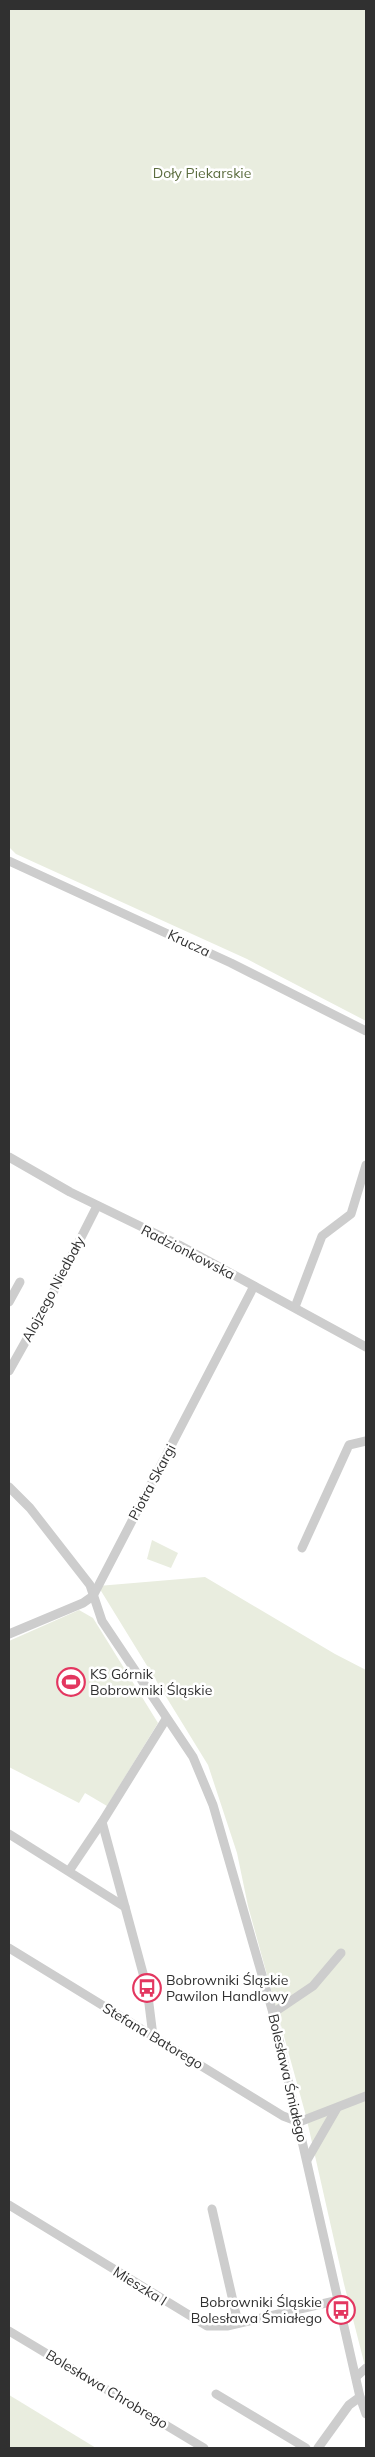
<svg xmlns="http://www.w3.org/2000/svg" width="375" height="2457" viewBox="0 0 375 2457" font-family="Mulish,sans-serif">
  <rect width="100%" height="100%" fill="#fff"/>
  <g fill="#e9eddf">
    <path d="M9,9H366V1021L247,959L16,854L9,847Z"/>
    <path d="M152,1540L178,1553L171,1568L147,1559Z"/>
    <path d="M205,1577L335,1654L366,1670V2370L344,2284L306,2116L248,1906L237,1853L208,1765L98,1586Z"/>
    <path d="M79,1610L93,1618L158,1723L107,1806L85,1793L79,1803L9,1767V1641Z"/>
    <path d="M9,2395L19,2401L96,2448H9Z"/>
  </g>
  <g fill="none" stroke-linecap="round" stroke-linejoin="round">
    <g stroke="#cdcdcd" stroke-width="9">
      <path d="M9,861L231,963L366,1031"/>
      <path d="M9,1157L70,1192L179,1245L366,1347"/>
      <path d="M9,1302L20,1282"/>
      <path d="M295,1307L322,1236L351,1214L366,1165"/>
      <path d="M9,1371L56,1287L97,1206"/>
      <path d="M9,1487L30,1508L90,1585L102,1621L193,1757L213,1805L273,2013L360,2397L366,2414"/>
      <path d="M302,1548L349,1445L366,1441"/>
      <path d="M9,1634L83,1603L93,1596L254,1286"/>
      <path d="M9,1834L125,1907"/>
      <path d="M69,1871L102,1822"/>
      <path d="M9,1948L283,2116L299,2122"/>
      <path d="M273,2013L313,1986L341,1953"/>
      <path d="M153,2036L147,1988L102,1822L166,1719"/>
      <path d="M299,2122L366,2096"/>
      <path d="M307,2160L337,2108"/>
      <path d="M9,2205L207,2326H227L339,2300"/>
      <path d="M212,2209L238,2323"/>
      <path d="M9,2331L204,2448"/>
      <path d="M356,2377L366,2368"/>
      <path d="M216,2394L306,2448"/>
      <path d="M318,2448L349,2405L360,2397"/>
    </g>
  </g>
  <defs>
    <symbol id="stadium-ring" viewBox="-11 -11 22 22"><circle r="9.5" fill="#fff" stroke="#e33760" stroke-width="1.5"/><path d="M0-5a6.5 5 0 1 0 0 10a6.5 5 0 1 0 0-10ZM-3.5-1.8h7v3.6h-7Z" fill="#e33760"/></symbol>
    <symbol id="bus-ring" viewBox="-11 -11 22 22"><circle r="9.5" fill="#fff" stroke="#e33760" stroke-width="1.5"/><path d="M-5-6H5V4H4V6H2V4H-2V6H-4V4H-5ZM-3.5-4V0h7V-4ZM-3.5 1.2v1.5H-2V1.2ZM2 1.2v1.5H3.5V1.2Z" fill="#e33760"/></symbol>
  </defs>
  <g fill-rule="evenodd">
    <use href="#stadium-ring" x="55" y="1666" width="32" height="32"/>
    <use href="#bus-ring" x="131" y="1972" width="32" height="32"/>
    <use href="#bus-ring" x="325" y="2294" width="32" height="32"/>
  </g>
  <g text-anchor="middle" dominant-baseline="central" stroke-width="5" stroke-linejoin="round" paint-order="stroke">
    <g font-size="14" fill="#5b6c3e" stroke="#fff">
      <text x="202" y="173">Doły Piekarskie</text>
    </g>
    <g font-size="14" fill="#303030" stroke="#fff">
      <text transform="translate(189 943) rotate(25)">Krucza</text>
      <text transform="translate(188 1252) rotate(27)">Radzionkowska</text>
      <text transform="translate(53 1289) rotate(-62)">Alojzego Niedbały</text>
      <text transform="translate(152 1482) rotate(-62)">Piotra Skargi</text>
      <text transform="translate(153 2036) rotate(31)">Stefana Batorego</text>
      <text transform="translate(288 2078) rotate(77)">Bolesława Śmiałego</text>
      <text transform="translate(140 2286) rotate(32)">Mieszka I</text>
      <text transform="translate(107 2389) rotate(31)">Bolesława Chrobrego</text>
    </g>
    <g font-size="14" fill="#303030" stroke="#fff" text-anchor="start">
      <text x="90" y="1674">KS Górnik<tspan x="90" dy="16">Bobrowniki Śląskie</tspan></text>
      <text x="166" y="1980">Bobrowniki Śląskie<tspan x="166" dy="16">Pawilon Handlowy</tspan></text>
      <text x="322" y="2302" text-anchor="end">Bobrowniki Śląskie<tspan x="322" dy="16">Bolesława Śmiałego</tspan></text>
    </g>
  </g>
  <rect width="375" height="2457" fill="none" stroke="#303030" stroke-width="20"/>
</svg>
